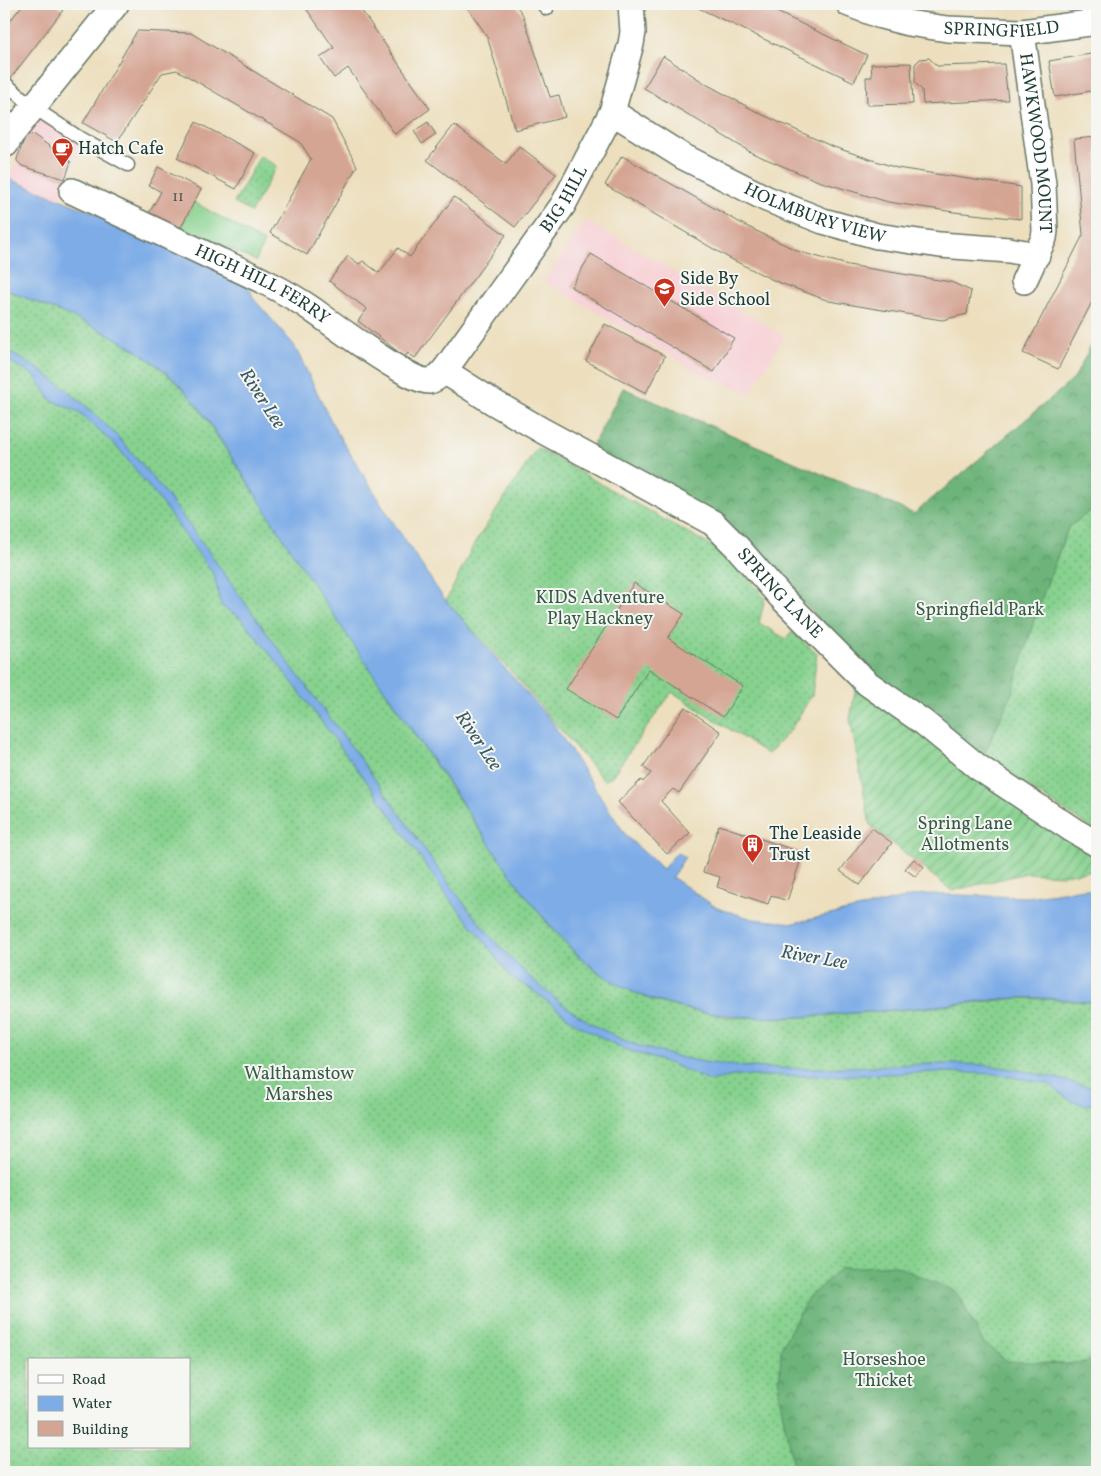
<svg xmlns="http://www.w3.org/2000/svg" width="1101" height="1476" viewBox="0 0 1101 1476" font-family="Vollkorn,serif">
  <defs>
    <pattern id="grass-dots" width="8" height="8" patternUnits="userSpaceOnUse" patternTransform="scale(1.25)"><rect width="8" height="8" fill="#87d28f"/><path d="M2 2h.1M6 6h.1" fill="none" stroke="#6eac76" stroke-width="1.8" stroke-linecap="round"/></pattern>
    <pattern id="forest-crowns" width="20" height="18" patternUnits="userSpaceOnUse" patternTransform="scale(1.25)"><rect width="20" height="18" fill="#6db47a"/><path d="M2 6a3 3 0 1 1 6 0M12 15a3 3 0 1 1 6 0" fill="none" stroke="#599465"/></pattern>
    <pattern id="garden-furrows" width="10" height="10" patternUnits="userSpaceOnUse" patternTransform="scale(1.25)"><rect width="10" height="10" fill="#87d28f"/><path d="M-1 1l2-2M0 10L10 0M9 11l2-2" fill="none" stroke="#6eac76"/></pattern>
  </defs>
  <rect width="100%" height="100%" fill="#f6f6f2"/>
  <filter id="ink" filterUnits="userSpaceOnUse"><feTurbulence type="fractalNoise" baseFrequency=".02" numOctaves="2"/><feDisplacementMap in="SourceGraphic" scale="10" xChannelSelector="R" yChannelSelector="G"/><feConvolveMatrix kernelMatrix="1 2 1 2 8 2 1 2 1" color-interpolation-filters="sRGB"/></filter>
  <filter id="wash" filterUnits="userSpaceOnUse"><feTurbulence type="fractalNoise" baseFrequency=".0096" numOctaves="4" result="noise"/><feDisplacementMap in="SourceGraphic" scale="20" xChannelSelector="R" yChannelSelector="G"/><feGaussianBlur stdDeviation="1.12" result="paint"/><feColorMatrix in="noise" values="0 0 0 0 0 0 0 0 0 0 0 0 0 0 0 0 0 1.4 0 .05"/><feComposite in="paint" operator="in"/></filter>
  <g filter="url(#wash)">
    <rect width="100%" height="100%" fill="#eddfbe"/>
    <g fill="#f7cfd4">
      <path d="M40,118L82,143L60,199L4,177V170L12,172L24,135Z"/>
      <path d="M586,220L784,336L750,394L698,372L544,281Z"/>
    </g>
    <g fill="url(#grass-dots)" stroke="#538862" fill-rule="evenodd">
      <path d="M260,156L277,166L251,212L234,203Z"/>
      <path d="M4,289C50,308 100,325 142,354C161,367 177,383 193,399L382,687L507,870L547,923L575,953L596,971L625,987L651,1000L689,1010L727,1017L789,1018L924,1008L1019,998L1065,1000L1097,1003V1472H4ZM29,1360H189V1447H29Z"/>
      <path d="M1097,334V832L983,757L623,388L914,514L1074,379Z"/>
      <path d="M537,448L729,556L765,598L759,623L786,639L792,632L817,653L812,695L791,729L768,754L672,692L612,776L604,781L510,670L446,601L473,546Z"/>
    </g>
    <g fill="url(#forest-crowns)" stroke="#467857">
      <path d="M1097,334V506L1068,528L1037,611L1012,693L983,757L869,672L727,522L591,448L623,388L914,514L1074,379Z"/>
      <path d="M894,1265L957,1292L983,1342L1007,1361L1066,1364L1086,1362L1097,1356V1472H794L779,1395L781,1348L807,1299L841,1268Z"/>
    </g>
    <path fill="url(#garden-furrows)" stroke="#538862" d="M856,685L1069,841L1097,859V870L1062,875L1026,873L952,891L870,825L850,719Z"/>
    <path fill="#87d28f" stroke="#538862" d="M194,202L264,242L256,261L181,227Z"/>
    <g fill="#7dace7" stroke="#4e748e">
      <path d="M4,177L125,225L248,283L253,298L294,345L335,429L391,519L442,596L552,722L627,837L663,869L677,852L685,857L672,877L717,908L753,919L794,923L923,894L1026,897L1085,889L1097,891V1003C1071,1000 1044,997 1018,998C997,999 975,1002 954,1004C920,1008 887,1011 853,1013C786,1019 719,1022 654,1000C625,991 596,973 575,952C525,903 489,842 450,785C388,696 327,607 269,516C255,493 241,471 226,449C210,423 193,396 169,375C122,333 61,313 4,289Z"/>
      <path d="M4,349C16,356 29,363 41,371C69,390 104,420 126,446C175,501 216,563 259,622C302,682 348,740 390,800C456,893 517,993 626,1041C635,1045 644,1047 653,1050C749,1080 845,1064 943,1064C962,1064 982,1064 1000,1067C1033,1072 1065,1080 1097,1089V1103L1084,1105L1069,1100L1049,1084L995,1074L943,1072L835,1076H734L709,1081L674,1065L624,1049L579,1026L531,989L511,978L488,946L445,893L381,801L286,674L242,619L221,606L214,575L160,501L119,449L79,412L51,400L35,376L4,358Z"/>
    </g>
    <g id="blocks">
      <g fill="#d5a594">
        <path d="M23,4H54L63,10L10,79L4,74V29Z"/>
        <path d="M303,4H357L430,109L395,134L348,68L334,78L320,58L334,48Z"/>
        <path d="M465,4H515L523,15L550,97L559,95L565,117L515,130L487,36Z"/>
        <path d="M690,4H760L867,55L854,82Z"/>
        <path d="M137,31L191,33L332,119L357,166L307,255L270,233L311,159L300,142L177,70L162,73L117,142L83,123Z"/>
        <path d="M1097,53V90L1055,97L1049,61Z"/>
        <path d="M663,56L706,84L761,114L831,146L897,168L1021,187V219L954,212L888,202L818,181L752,153L644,88Z"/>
        <path d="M929,58L937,66L1004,64L1008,100L923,104L922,90L915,83V64L920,59Z"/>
        <path d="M911,63L913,104L867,105L866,77H872L871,64Z"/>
        <path d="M196,122L255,153L236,189L177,158Z"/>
        <path d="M428,122L436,135L422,144L414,131Z"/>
        <path d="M454,125L506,164L519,146L556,174L515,227L427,160Z"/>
        <path d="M34,135L71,162L65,179L22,166L17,161V159L25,137Z"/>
        <path d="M1097,137V292L1058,369L1023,353L1083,235L1074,139Z"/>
        <path d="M622,156L746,226L800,252L848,265L951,282L971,291L967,314L942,320L829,301L775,281L729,258L605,185Z"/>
        <path d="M158,167L201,189L179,231L148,215L161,192L149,185Z"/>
        <path d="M454,197L506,235L415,358L408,353L405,357L358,321L367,309L329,281L348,256L359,264L363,261L379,273L398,248L410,257Z"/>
        <path d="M591,254L734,338L714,372L571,287Z"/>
        <path d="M605,324L665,356L646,393L586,361Z"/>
        <path d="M634,583L684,614L668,638L743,686L723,717L649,669L616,720L566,689Z"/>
        <path d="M685,707L721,732L679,793L673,789L661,801L690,833L667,854L618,802L641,780L643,782L651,773L643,767Z"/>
        <path d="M719,825L803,853L787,901L771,895L768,904L717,887L720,877L703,872Z"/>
        <path d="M872,828L892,843L860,885L840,871Z"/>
        <path d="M914,859L924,867L916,877L905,869Z"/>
      </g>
    </g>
  </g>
  <g filter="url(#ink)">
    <use href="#blocks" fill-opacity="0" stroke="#677664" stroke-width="1"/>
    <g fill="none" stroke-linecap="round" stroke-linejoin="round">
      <defs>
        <g id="lane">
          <path d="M542,4L547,9"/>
          <path d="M4,82L33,107L80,138L128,165"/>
        </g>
        <g id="street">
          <path id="s1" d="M849,4L881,16L908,23L947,29L1022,32L1097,22"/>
          <path id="s2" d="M1022,32L1043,184L1045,231L1044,238L1024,281"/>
          <path id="s3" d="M612,112L682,156L767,199L823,221L877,236L940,245L1009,250L1037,255"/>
          <path d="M6,144L11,135L116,4"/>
          <path id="s4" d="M72,191C120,214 168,236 216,259C249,274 283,289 313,310C331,323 411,383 429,381C435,380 440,375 444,371L563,205L612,112L631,44L633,32L631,4"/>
          <path id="s5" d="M444,371L493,402L543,431L713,523L737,547L781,597L867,683L923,722L978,767L1073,830L1097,844"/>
        </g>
      </defs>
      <use href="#lane" stroke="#677664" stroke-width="15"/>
      <use href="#street" stroke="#677664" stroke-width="28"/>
      <use href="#lane" stroke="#fff" stroke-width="12"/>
      <use href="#street" stroke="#fff" stroke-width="25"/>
    </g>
  </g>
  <defs>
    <symbol id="cafe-pin" viewBox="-11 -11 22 30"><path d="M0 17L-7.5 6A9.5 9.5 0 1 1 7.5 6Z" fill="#c8321e" stroke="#f6f6f2"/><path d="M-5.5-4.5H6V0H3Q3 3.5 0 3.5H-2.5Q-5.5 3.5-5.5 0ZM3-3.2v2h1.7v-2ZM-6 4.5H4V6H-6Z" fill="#fff"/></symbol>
    <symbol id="school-pin" viewBox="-11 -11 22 30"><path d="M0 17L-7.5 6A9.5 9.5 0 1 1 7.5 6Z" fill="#c8321e" stroke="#f6f6f2"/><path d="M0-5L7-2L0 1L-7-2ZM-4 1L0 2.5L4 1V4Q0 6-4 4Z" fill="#fff"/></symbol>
    <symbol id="building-pin" viewBox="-11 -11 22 30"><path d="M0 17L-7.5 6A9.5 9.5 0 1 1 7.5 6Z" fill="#c8321e" stroke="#f6f6f2"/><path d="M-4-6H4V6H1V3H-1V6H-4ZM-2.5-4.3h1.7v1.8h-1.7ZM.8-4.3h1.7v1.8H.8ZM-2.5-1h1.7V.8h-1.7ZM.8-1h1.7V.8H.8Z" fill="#fff"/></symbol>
  </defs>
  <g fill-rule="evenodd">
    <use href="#cafe-pin" x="50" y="136" width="25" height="34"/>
    <use href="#school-pin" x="652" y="276" width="25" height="34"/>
    <use href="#building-pin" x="740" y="832" width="25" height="34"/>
  </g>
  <g text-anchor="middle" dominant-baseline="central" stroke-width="4" stroke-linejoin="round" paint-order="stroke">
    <g font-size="15" fill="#4c574c">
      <text x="178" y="197">11</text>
    </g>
    <g font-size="18" fill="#1f3d34" stroke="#f6f6f2">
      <text stroke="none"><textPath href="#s1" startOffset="156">SPRINGFIELD</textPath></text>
      <text stroke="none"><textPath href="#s2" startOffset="112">HAWKWOOD MOUNT</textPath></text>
      <text stroke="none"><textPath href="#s4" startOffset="634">BIG HILL</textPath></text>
      <text stroke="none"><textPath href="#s3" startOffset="228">HOLMBURY VIEW</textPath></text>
      <text stroke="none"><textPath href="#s4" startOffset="212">HIGH HILL FERRY</textPath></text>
      <text stroke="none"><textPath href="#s5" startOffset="406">SPRING LANE</textPath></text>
    </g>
    <g font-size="18" fill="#1f3d34" stroke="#f6f6f2" text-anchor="start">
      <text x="78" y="149">Hatch Cafe</text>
      <text x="680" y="279">Side By<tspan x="680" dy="21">Side School</tspan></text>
      <text x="769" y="834">The Leaside<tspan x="769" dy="21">Trust</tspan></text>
    </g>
    <g font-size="18" fill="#345b46" stroke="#f6f6f2">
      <text x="600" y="598">KIDS Adventure<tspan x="600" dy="21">Play Hackney</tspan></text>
      <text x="980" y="610">Springfield Park</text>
      <text x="965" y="824">Spring Lane<tspan x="965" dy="21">Allotments</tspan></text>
      <text x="299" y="1074">Walthamstow<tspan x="299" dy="21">Marshes</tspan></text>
      <text x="884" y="1360">Horseshoe<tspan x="884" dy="21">Thicket</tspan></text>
    </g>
    <g font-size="19" font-style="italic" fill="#365961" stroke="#f6f6f2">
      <text transform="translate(262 399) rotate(57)">River Lee</text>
      <text transform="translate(478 741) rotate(56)">River Lee</text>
      <text transform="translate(814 958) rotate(10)">River Lee</text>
    </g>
  </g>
  <rect width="1101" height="1476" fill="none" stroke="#f6f6f2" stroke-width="20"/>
  <rect x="28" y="1358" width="162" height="90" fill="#f6f6f2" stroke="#a0aca6"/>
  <rect x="38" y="1375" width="25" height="8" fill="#ffffff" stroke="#a0aca6"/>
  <text x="72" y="1384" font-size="15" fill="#1f3d34">Road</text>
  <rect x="38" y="1396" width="25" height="15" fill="#7dace7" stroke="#a0aca6"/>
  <text x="72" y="1408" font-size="15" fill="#1f3d34">Water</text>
  <rect x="38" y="1421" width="25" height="15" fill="#d5a594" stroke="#a0aca6"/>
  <text x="72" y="1434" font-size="15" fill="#1f3d34">Building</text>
</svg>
